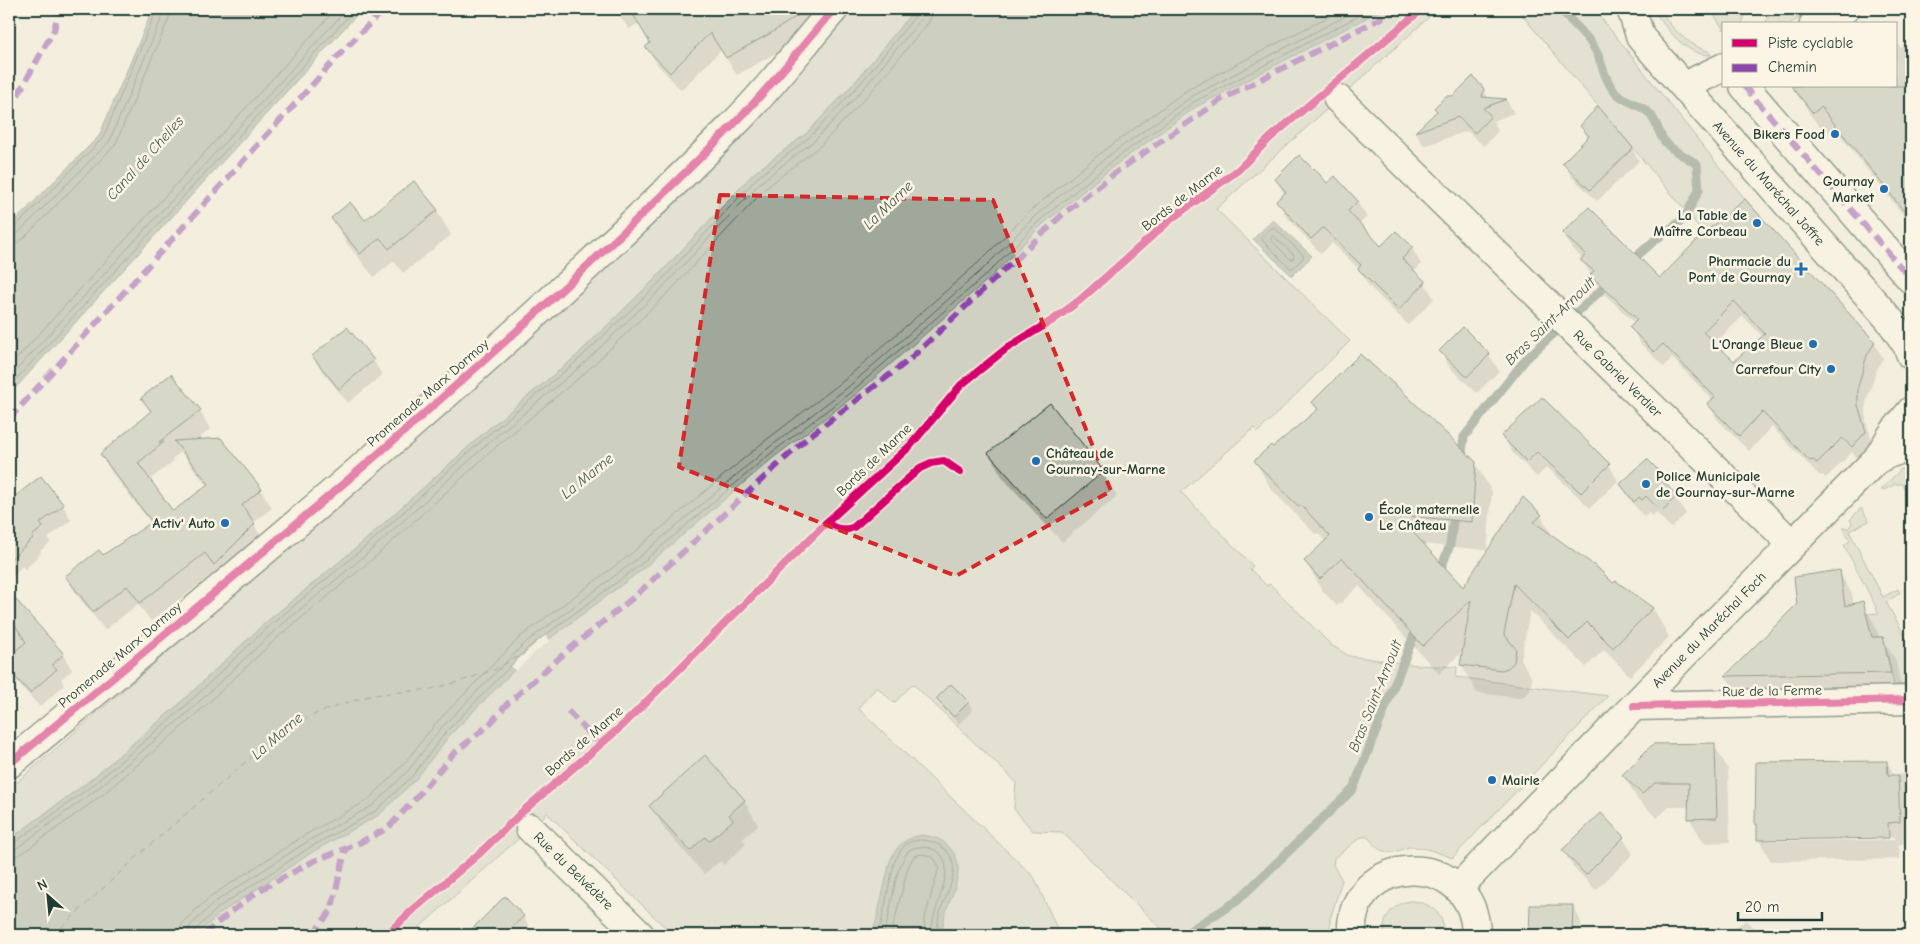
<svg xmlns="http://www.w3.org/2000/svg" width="1920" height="944" viewBox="0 0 1920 944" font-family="'Comic Neue',sans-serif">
  <rect width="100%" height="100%" fill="#f3eede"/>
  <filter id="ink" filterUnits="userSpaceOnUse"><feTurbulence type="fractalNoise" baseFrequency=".02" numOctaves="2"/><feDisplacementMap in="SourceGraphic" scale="10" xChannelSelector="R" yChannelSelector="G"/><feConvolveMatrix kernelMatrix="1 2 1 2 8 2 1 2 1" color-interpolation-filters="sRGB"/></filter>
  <g filter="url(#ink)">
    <g fill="#d0d1c2" stroke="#78877b">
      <path d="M853,9H915L856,81L807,133L753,174L655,279L574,358L486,431L361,544L264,624L177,706L89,781L9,840V789L331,511L589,283L762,115Z"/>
      <path d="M1316,9H1442L1436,11L1216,209L1350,341L1258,432L1254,428L1181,492L1253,566L1250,569L1267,586L1270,584L1331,645L1349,656L1417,665L1457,667L1456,677L1608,696L1452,858C1439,853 1423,846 1409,847C1404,848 1399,851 1394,852C1381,854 1375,846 1368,837H1361L1334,858L1333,865L1342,880L1330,919V935H1168L1062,832L1033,831L1014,809L1016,782L913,684L894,703L877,687L858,708L1034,877L1060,935H673L547,813L411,935H175L544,608Z"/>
      <path d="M1517,9H1594L1745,199L1704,233Z"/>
      <path d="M1652,9H1661C1668,27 1690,46 1708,51L1711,55C1685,56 1666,27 1652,9Z"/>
      <path d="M1710,9H1747L1742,24H1724V30Z"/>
      <path d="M1772,9H1795L1803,12L1805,15L1789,24H1765Z"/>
      <path d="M1901,469L1911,473V502L1902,484H1896L1882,491V489Z"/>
      <path d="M1861,508L1869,521L1849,531L1883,597L1898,589L1900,593L1886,602L1911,647V684L1894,685L1883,637H1861L1812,619L1879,613L1844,545L1850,541L1843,528L1846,527L1848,529L1852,523L1850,520Z"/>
      <path d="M1409,901C1429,901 1446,914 1443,935H1384C1382,918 1392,905 1409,901Z"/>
    </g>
    <g fill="#a0a89b" stroke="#6c7d72">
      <path d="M153,9H362L9,395V227L99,136Z"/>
      <path d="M915,9H1383L1196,107L1114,166L1042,225L992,276L854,396L773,458L639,572L533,651L449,736L416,779L379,815L314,851L222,912L196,935H9V840L89,781L177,706L264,624L361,544L486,431L574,358L655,279L753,174L807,133L856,81Z"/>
      <path d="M1273,220L1312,256L1292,276L1253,239Z"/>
      <path d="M921,835C932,836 942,839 949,847C976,873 934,914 945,935H871L876,922L890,861C897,845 904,839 921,835Z"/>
    </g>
    <path fill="#f3eede" d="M545,635L550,641L534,653L516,671L511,666Z"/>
    <g fill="#0003" fill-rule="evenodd">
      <path d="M615,9H836L830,19L781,50L737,75L721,50L681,90L657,64L647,47L651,43L639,23L629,29Z"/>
      <path d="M1896,39L1901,48L1911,42V225L1834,127L1826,133L1811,116L1799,94L1896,86Z"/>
      <path d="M1483,89L1489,99H1506L1514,113L1493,121L1498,131L1484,146L1467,131L1424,146L1416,133L1453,97Z"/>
      <path d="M1581,126L1632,149L1639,161L1597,201L1571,176L1564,163L1588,138Z"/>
      <path d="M1276,180L1327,184L1357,202L1367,217L1359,224L1381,247L1412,248L1421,264L1414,272L1425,283L1434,299L1408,325L1368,285L1360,270L1332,243L1321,254L1287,217L1278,201L1285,195Z"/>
      <path d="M437,211L451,235L403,273L394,261L374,277L346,242L332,218L364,222Z"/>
      <path d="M1563,233L1660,280L1705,234L1874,343L1883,358L1876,371L1866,403V422L1875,448L1861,462L1852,452L1826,478L1822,475L1820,476L1772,427L1749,451L1718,420L1709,405L1713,400L1672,358L1664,367L1640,343L1631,327L1635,323L1601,291L1582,260L1583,259L1572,249ZM1743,316L1763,337L1734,363L1714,344Z"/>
      <path d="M1441,352L1489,355L1499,371L1477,393L1450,368Z"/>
      <path d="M314,356L373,360L382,375L348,403L322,371Z"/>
      <path d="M143,399L200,411L210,429L196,441L261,490L272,508L253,523L265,543L225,582L217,571L151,621L138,604L105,630L77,595L66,576L103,557L152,524L112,473L102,455L151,413ZM181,452L207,486L173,512L149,480L174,461L172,459Z"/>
      <path d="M1313,403L1475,463L1492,492L1487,550L1422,544L1463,589L1523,499L1541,516L1553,537L1614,585L1616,582L1653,608L1669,637L1630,676L1604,650L1586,667L1530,611L1521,659L1532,679L1530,690L1524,696L1519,698L1477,693L1461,664L1463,651L1439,674L1359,586L1337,606L1322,590L1306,562L1326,542L1318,533L1315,534L1271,489L1255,461L1273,449L1318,411Z"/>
      <path d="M1050,404L1103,472L1117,496L1062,542L1003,478L989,454Z"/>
      <path d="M1503,436L1609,465L1618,481L1590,508L1547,467L1537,477L1512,452Z"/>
      <path d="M1647,460L1663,477L1686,514L1671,528L1656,512L1652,516L1649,513L1644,517L1631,501L1621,484Z"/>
      <path d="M41,477L63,506L71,520L48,538L51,542L40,551L41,553L25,569L22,566L12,577L9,574V503Z"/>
      <path d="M1839,572L1852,594L1854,605L1862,603L1875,625L1879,638H1883L1896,661L1903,696L1739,698L1726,676L1798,604Z"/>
      <path d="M25,612L63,655L72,670L61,679L64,685L40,707L17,682L9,689V623Z"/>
      <path d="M937,699L968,703L973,710L959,724L942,707Z"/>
      <path d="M1714,745L1728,769L1730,842L1704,843L1690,819V807H1669L1657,818L1638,800L1624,776Z"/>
      <path d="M1887,762L1894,775L1911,773V843L1899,844L1900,859L1771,861L1759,840V829L1756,824ZM1895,837V840L1766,841V839Z"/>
      <path d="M744,800L758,825L743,839L746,844L724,865L720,861L704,874L665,830L651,806Z"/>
      <path d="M1601,815L1623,838L1633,854L1596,890L1573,867L1564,851Z"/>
      <path d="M505,897L523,916L533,933L530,935H467Z"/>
      <path d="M1532,906H1573L1581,922V935H1530Z"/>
      <path d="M1746,920L1759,935H1726Z"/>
    </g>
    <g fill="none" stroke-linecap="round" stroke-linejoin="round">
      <g stroke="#53685d" stroke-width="1">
        <path d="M1272,228H1275L1303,255V258L1293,268H1290L1262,240V237Z"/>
        <path d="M9,230L14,228L103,138L157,9"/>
        <path d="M9,236L18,233L109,142L163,15L164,9"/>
        <path d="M1273,236L1294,255L1293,259H1290L1271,240V238Z"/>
        <path d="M9,244L17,243L24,238L115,145L169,18L171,9"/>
        <path d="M9,367L336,9"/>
        <path d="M9,378L347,9"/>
        <path d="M9,387L355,9"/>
        <path d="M9,844L14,843L93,785L181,710L267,628L365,547L489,434L577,361L659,283L757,178L811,136L860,84L917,14L919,9"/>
        <path d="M9,850L17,848L96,790L185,715L272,633L369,552L493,439L581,366L663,287L761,182L815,140L864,88L923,17L925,9"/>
        <path d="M9,858L21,854L101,796L190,720L277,638L374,558L498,445L586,372L669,292L766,188L821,145L870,93L928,23L932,16L933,9"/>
        <path d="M180,935V929L184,921L211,896L305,835L368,800L402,766L436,723L520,637L627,557L761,444L842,382L979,262L1030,211L1102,152L1187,90L1343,9"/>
        <path d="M187,935L190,926L215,902L308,841L372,806L408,771L441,728L525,643L632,563L766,450L847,388L984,268L1035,216L1107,157L1191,97L1359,9"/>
        <path d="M193,935L195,930L219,907L312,846L376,811L413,775L446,732L529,647L636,568L770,454L851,392L989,272L1039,221L1111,162L1194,102L1372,9"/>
        <path d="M876,935L881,924L894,863C897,857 900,851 904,846C918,833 947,843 952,860C960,885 931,911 939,935"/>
        <path d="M883,935C894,908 891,874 909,850C917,846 924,846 932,849C965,861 928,910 932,935"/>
        <path d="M891,935L908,867L914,856L923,854L934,858L939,867L924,921L925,935"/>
      </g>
      <g stroke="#6c7d72" stroke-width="9">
        <path d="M1560,9C1570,21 1585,33 1593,46C1603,60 1602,77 1614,91C1624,102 1639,103 1649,113C1658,122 1658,135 1666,143C1674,153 1688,156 1697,165L1699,190L1684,219L1655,240L1629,263"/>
        <path d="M1461,459L1464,437L1526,359L1611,281"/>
        <path d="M1438,576L1450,545L1455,509"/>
        <path d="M1183,935L1237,901L1353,789L1418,625"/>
      </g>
      <path stroke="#465d53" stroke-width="1" stroke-dasharray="6 5" stroke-linecap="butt" d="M53,935L141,853L279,733L313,715L342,704L373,695L431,689L458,682L494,670L528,651"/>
    </g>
    <g fill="#b8bcae" stroke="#1f3d34" fill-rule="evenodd">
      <path d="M630,9H808L771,33L726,58L710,33L670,73L645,47L650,43Z"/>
      <path d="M1473,76L1484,89L1482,97L1507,99L1483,108L1491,116L1475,133L1458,117L1415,132L1437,111L1434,108L1446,96H1453Z"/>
      <path d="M1791,86H1911V220L1821,107L1813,113Z"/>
      <path d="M1598,106L1633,148L1590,190L1562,163L1589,136L1580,126Z"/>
      <path d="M1299,155L1313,169L1314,168L1327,183L1335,176L1358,201L1348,211L1381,246L1396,231L1413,247L1402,259L1426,282L1399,310L1358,269L1361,265L1323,228L1311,239L1276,201L1286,192L1275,179Z"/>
      <path d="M414,181L438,210L389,249L380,238L360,254L331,218L350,202L365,220Z"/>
      <path d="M1745,199L1875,342L1867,355L1858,387V405L1866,432L1852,447L1842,438L1817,463L1813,460L1810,461L1762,412L1739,436L1707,404L1715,397L1663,344L1654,352L1629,327L1637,319L1590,275L1594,271L1580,260L1586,255L1562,233L1589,207L1660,278L1704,233ZM1734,301L1765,334L1734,361L1703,332Z"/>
      <path d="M347,327L374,360L339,389L312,356Z"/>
      <path d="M1463,327L1490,354L1467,377L1439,351Z"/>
      <path d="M1360,354L1404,393L1476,462L1472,522L1397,515L1463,587L1523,497L1542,515L1534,522L1598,568L1613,583L1616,581L1653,608L1613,648L1587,622L1569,640L1514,584L1504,634L1516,649L1514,662L1508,668L1502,670L1460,665L1471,600L1423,646L1342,558L1320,579L1304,561L1330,536L1301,505L1298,506L1254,461L1271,445L1273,447L1318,409L1312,402Z"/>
      <path d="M171,374L201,410L159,442H164L138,463L173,511L209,484L174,441L221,438L262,489L242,505L255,524L214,565L205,553L140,603L127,586L93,612L65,576L99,550L103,555L152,522L100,454L151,411L141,398Z"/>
      <path d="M1542,397L1610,464L1581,493L1537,452L1527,462L1501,436Z"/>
      <path d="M1050,403L1104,471L1047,519L988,453Z"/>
      <path d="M1647,459L1664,476L1661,479L1677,496L1661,512L1646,496L1642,500L1639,497L1634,502L1620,484Z"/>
      <path d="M41,476L64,505L40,523L43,527L32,536L34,537L9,561V501Z"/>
      <path d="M1840,570L1845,606L1863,601L1872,637H1883L1891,673L1725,676L1797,604L1794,577Z"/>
      <path d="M10,593L64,654L52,665L57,669L30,693L9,670V656L26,642L9,616Z"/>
      <path d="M951,684L969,702L954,717L936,699Z"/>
      <path d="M1715,743L1717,818L1688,819L1689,783H1655L1642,794L1622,775L1653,744Z"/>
      <path d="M705,755L745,800L729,815L733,820L709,841L705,837L690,851L649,806Z"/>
      <path d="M1887,761L1888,775H1898L1900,822L1888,823L1889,838L1757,840V824L1755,825L1756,762Z"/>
      <path d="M1601,813L1624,837L1586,875L1562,850Z"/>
      <path d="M505,896L524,916L504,935H466Z"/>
      <path d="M1530,905H1573L1572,935H1529Z"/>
    </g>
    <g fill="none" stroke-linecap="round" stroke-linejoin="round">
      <defs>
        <g id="minor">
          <path d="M1814,24L1845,9"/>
          <path d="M1697,80L1724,67"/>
          <path d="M1744,86L1911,279"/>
          <path id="s1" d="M1338,99L1792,544"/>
          <path d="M1877,459L1893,433L1911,411"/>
          <path d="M1634,706L1911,700"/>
          <path d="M9,764C257,558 507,353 734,124C770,88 801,47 834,9"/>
          <path id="s2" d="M530,828L640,935"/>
          <path id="s3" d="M1458,888L1699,639L1872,464C1882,455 1897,450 1911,448"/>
          <path d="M1352,935C1347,852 1475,846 1476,935"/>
        </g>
        <g id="major">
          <path id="s4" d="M1631,9L1641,38L1889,319L1907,345L1911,355"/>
        </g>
      </defs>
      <use href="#minor" stroke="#1f3d34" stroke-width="31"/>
      <use href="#major" stroke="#1f3d34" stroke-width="31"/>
      <use href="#minor" stroke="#fcf5e5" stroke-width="28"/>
      <use href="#major" stroke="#fcf5e5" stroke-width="28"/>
      <g stroke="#8e44ad" stroke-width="6" stroke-dasharray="12 6" stroke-linecap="butt">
        <path d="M1744,86L1911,279"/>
        <path d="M9,111L54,30L59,9"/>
        <path d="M9,419L342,52L384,9"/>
        <path d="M568,711L600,745"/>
        <path d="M204,935L217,923L258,891L314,861L357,844L388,828L416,798L454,753L489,725L507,704L567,651L634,597L807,438L909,360L1062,215L1119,170L1222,99L1399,9"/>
        <path d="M312,935L331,911L346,848"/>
      </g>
      <defs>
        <g id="cycleway">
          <path d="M826,523C835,529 844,532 854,527L920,468L931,463L944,461L960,472"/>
          <path d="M1634,706L1911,700"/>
          <path d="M9,764C257,558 507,353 734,124C770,88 801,47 834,9"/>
          <path d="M386,935L414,909L480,853L522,812L623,725L826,523L910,446L961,385L1007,348L1053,320L1080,300L1171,219L1238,170L1270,138L1422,9"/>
        </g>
      </defs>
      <use href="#cycleway" stroke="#fcf5e5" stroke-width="11"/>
      <use href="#cycleway" stroke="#d6006c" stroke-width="8"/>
    </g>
  </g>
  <path d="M0 0H1920V944H0ZM720,195L993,200L1111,491L956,576L679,467Z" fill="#f3eede" fill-opacity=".55" fill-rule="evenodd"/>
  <path fill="none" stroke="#d62828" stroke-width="4" stroke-dasharray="10 6" stroke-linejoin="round" d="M720,195L993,200L1111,491L956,576L679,467Z"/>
  <g fill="#1f6fb2" stroke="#fcf5e5" stroke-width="2">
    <circle cx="1835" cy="134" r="5"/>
    <circle cx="1884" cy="189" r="5"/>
    <circle cx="1757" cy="223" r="5"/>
    <path d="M1798.5 261.5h5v5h5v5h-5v5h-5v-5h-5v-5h5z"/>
    <circle cx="1813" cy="344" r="5"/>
    <circle cx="1831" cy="369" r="5"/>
    <circle cx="1036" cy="461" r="5"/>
    <circle cx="1646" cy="484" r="5"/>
    <circle cx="1369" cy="517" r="5"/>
    <circle cx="225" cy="523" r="5"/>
    <circle cx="1492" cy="780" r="5"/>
  </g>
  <g text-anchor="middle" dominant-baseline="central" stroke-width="5" stroke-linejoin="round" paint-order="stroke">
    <g font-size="14" font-weight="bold" fill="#1f3d34" stroke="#fcf5e5" text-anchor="end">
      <text x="1825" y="134">Bikers Food</text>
      <text x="1874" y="181">Gournay<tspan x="1874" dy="16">Market</tspan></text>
      <text x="1747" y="215">La Table de<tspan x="1747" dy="16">Maître Corbeau</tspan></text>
      <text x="1791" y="261">Pharmacie du<tspan x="1791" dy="16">Pont de Gournay</tspan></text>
      <text x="1803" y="344">L'Orange Bleue</text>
      <text x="1821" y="369">Carrefour City</text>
      <text x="1046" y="453" text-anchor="start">Château de<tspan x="1046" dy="16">Gournay-sur-Marne</tspan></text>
      <text x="1656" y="476" text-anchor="start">Police Municipale<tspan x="1656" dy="16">de Gournay-sur-Marne</tspan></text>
      <text x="1379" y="509" text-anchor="start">École maternelle<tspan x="1379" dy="16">Le Château</tspan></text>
      <text x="215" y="523">Activ' Auto</text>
      <text x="1502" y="780" text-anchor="start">Mairie</text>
    </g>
    <g font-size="14" fill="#1f3d34" stroke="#fcf5e5">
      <text stroke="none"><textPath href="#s4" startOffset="224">Avenue du Maréchal Joffre</textPath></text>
      <text transform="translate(1182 198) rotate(-38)">Bords de Marne</text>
      <text stroke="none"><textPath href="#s1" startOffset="392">Rue Gabriel Verdier</textPath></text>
      <text transform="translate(428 393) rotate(-41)">Promenade Marx Dormoy</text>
      <text transform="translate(874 460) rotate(-44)">Bords de Marne</text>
      <text stroke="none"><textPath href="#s3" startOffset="360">Avenue du Maréchal Foch</textPath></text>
      <text transform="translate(120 655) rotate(-40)">Promenade Marx Dormoy</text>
      <text transform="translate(1772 691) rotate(-1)">Rue de la Ferme</text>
      <text transform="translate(584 741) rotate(-41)">Bords de Marne</text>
      <text stroke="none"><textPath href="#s2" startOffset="61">Rue du Belvédère</textPath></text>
    </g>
    <g font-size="15" font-style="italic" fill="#465d53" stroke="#fcf5e5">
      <text transform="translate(145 158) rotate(-48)">Canal de Chelles</text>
      <text transform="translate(888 205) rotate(-44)">La Marne</text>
      <text transform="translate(1550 321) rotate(-44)">Bras Saint-Arnoult</text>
      <text transform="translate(587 476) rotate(-39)">La Marne</text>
      <text transform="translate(1375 696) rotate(-68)">Bras Saint-Arnoult</text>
      <text transform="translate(277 736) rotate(-41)">La Marne</text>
    </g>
  </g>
  <rect width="1920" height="944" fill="none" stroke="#fcf5e5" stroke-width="30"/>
  <rect x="15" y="15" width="1890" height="914" fill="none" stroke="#1f3d34" stroke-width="2" filter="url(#ink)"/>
  <rect x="1722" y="22" width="175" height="65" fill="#fcf5e5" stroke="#a4ab9e"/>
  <rect x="1732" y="39" width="25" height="8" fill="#d6006c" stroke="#a4ab9e"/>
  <text x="1768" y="48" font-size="15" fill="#1f3d34">Piste cyclable</text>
  <rect x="1732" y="64" width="25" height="8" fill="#8e44ad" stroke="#a4ab9e"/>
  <text x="1768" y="72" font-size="15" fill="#1f3d34">Chemin</text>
  <g transform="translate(48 896) rotate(333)" stroke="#fcf5e5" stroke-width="4" paint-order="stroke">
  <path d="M0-4L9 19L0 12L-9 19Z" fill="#1f3d34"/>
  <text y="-8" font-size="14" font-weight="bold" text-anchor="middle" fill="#1f3d34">N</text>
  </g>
  <path d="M1738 912v8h84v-8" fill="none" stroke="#1f3d34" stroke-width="2.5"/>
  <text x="1745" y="912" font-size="15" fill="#1f3d34" stroke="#fcf5e5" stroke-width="4" paint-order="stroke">20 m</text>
</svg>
